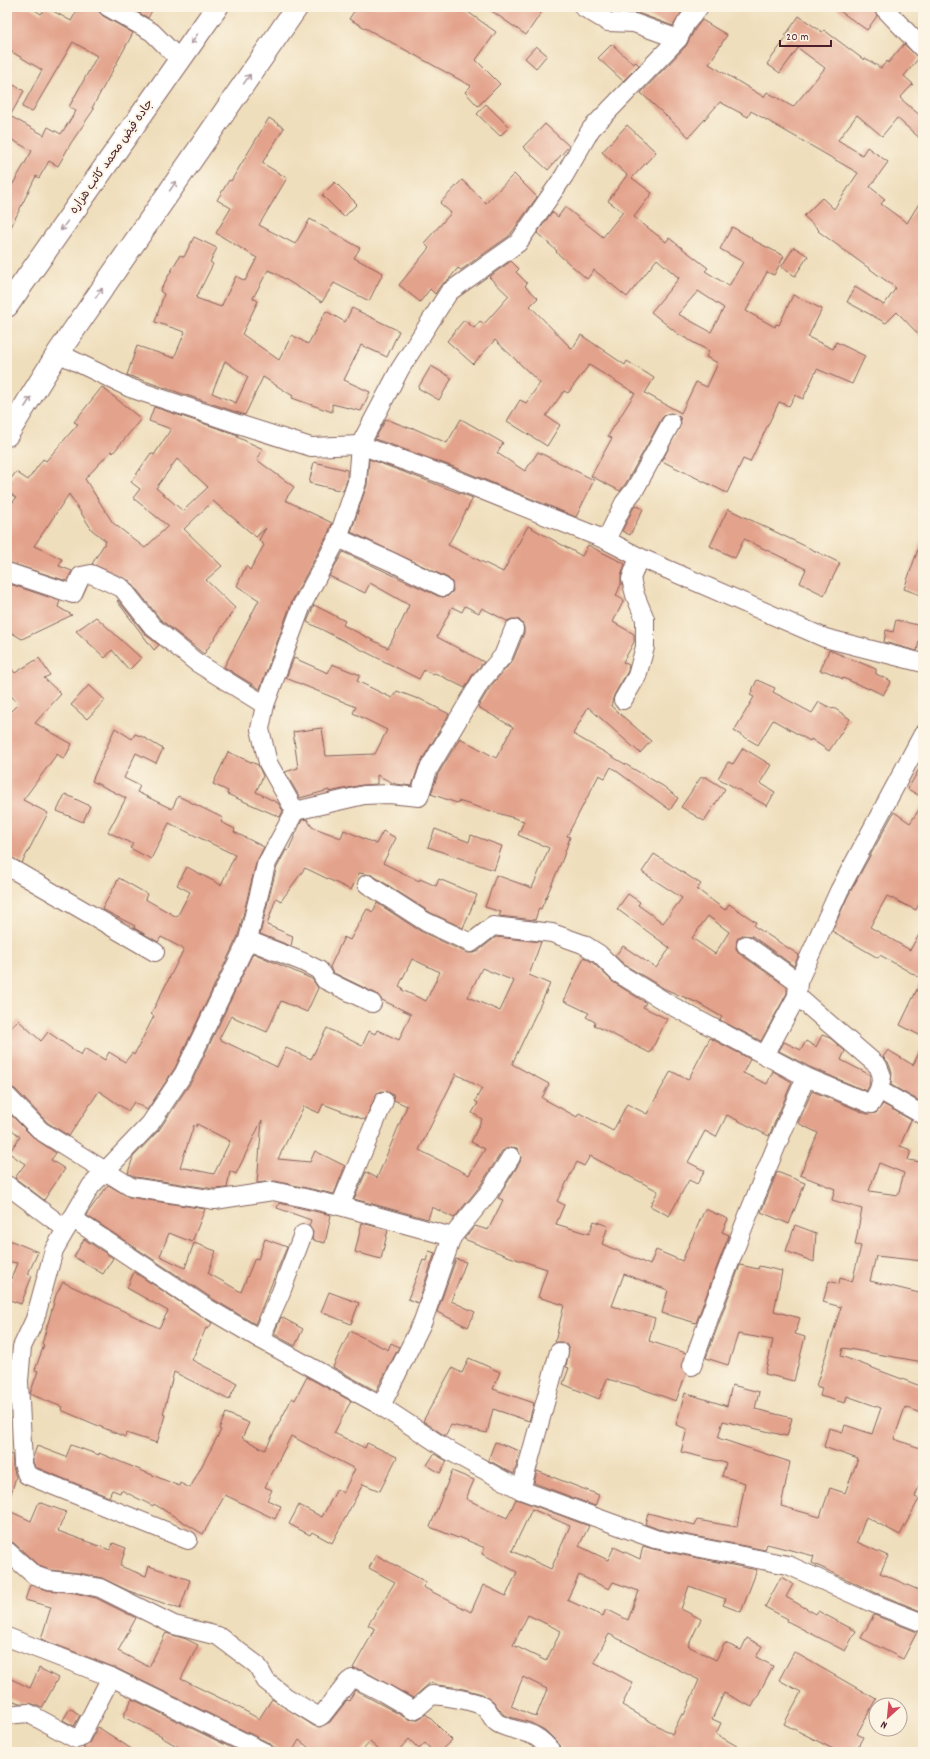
<svg xmlns="http://www.w3.org/2000/svg" width="930" height="1759" viewBox="0 0 930 1759" font-family="Dekko,'Playpen Sans Arabic',sans-serif">
  <rect width="100%" height="100%" fill="#fcf5e5"/>
  <filter id="ink" filterUnits="userSpaceOnUse"><feTurbulence type="fractalNoise" baseFrequency=".025" numOctaves="2"/><feDisplacementMap in="SourceGraphic" scale="8" xChannelSelector="R" yChannelSelector="G"/><feConvolveMatrix kernelMatrix="1 2 1 2 8 2 1 2 1" color-interpolation-filters="sRGB"/></filter>
  <filter id="wash" filterUnits="userSpaceOnUse"><feTurbulence type="fractalNoise" baseFrequency=".012" numOctaves="4" result="noise"/><feDisplacementMap in="SourceGraphic" scale="16" xChannelSelector="R" yChannelSelector="G"/><feGaussianBlur stdDeviation="0.9" result="paint"/><feColorMatrix in="noise" values="0 0 0 0 0 0 0 0 0 0 0 0 0 0 0 0 0 1.4 0 .05"/><feComposite in="paint" operator="in"/></filter>
  <g filter="url(#wash)">
    <rect width="100%" height="100%" fill="#efdebc"/>
    <g id="blocks">
      <g fill="#e3a28b" fill-rule="evenodd">
        <path d="M7,7H30L41,14L46,7L71,21L79,7H98L99,12L103,16L133,33L92,108L94,109L71,143L58,166L49,161L39,178L36,176L7,235V194L32,151L7,137V81L24,91L10,116L44,135L48,127L61,134L76,111L69,107L97,56L73,42L32,112L22,107L42,70L7,49Z"/>
        <path d="M129,7H154L148,18Z"/>
        <path d="M357,7H461L496,32L476,60L500,84L478,106L465,92L471,86L349,19Z"/>
        <path d="M486,7H545L526,35Z"/>
        <path d="M622,7H685L673,26L638,13L631,12Z"/>
        <path d="M834,7H873L877,16L867,30Z"/>
        <path d="M799,16L822,32L824,30L864,60L865,58L881,68L887,61L888,63L904,44L919,58L904,76L913,84L900,98L923,118V141L897,118L882,136L857,115L838,140L862,155L867,147L888,162L870,187L885,199L881,204L907,223L923,197V339L897,312L886,323L847,302L855,287L884,305L896,288L818,231L819,230L804,216L822,198L834,209L858,173L751,111L748,117L720,102L689,137L641,93L686,46L695,29L702,20L727,35L709,64L764,97L767,92L793,107L825,68L798,48L780,73L767,64L787,37L785,36Z"/>
        <path d="M612,44L633,64L636,62L639,65L623,81L598,58Z"/>
        <path d="M536,46L547,55L536,68L525,58Z"/>
        <path d="M486,104L509,127L500,136L477,114Z"/>
        <path d="M269,118L284,128L262,163L287,178L259,225L295,244L310,219L360,248L354,258L383,273L369,301L334,283L322,302L275,273L268,270L253,298L258,301L242,334L279,360L292,335L308,344L326,311L345,322L352,308L399,331L387,357L361,345L344,380L370,392L361,411L332,404V412L292,398L293,396L263,377L245,415L127,375L137,346L174,358L185,332L155,322L164,294L160,291L180,255L184,257L194,237L217,248L210,262L213,264L196,298L221,307L236,276L245,281L257,258L216,233L231,208L217,200L229,180L231,181ZM225,361L248,377L236,403L212,393Z"/>
        <path d="M545,124L569,146L548,170L523,147Z"/>
        <path d="M627,125L656,152L632,178L652,193L634,217L666,242L669,238L708,268L705,271L729,286L743,262L720,249L732,227L752,238L751,239L784,256L774,275L767,272L746,311L775,327L776,324L779,325L793,295L822,309L808,337L833,349L836,342L865,356L852,384L817,369L803,399L795,395L789,406L779,402L750,462L743,459L727,493L662,461L681,423L680,417L671,413L666,414L662,418L626,483L620,491L591,476L612,438L608,436L635,393L589,365L568,393L564,391L546,416L560,425L547,446L507,421L520,400L526,403L540,383L495,340L473,364L447,341L464,320L474,328L480,321L484,324L509,296L489,277L511,261L519,269L516,272L527,283L525,286L538,298L530,306L572,349L581,335L625,365L627,361L654,378L645,393L681,413L696,382L707,387L718,363L706,357L709,351L678,334L651,312L679,278L657,259L627,297L594,270L587,279L556,252L557,251L537,233L552,212L558,217L565,207L603,237L623,212L608,201L627,175L602,152ZM698,291L724,308L711,332L678,314Z"/>
        <path d="M514,174L537,197L509,236L461,270L458,268L449,279L440,286L435,294L430,289L420,302L399,285L429,248L424,243L451,213L440,203L462,180L486,203Z"/>
        <path d="M335,182L357,204L344,217L322,195Z"/>
        <path d="M794,247L808,256L795,276L781,267Z"/>
        <path d="M431,366L452,378L439,400L418,388Z"/>
        <path d="M102,387L141,419L113,453L111,451L85,479L113,523L145,548L168,526L133,498L140,489L131,482L151,453L154,455L171,429L149,421L154,407L238,435L237,437L263,449L257,460L294,487L285,500L332,523L328,534L292,601L260,689L224,667L259,600L237,586L246,566L250,570L264,545L259,540L266,528L256,537L213,501L184,529L222,566L206,580L235,608L204,654L161,620L130,581L92,564L106,541L92,530L69,494L34,546L62,559L59,566L72,571L67,581L7,562V510L16,498L7,491V484L16,472L28,480L43,459L46,461L78,424L74,422ZM177,459L208,487L183,511L156,488Z"/>
        <path d="M386,419L412,429L413,428L447,443L461,419L503,443L497,453L525,471L538,452L594,480L576,517L451,466L375,439Z"/>
        <path d="M369,459L473,498L448,545L503,572L528,526L582,556L588,545L625,564L621,576V584L616,596L624,600L613,622L634,634V642L623,662L629,665L628,671L614,695L611,706L651,741L640,753L588,707L573,734L663,786L678,798L670,810L611,767L605,778L599,775L567,836L570,837L563,858L541,909L539,908L535,920L499,916L501,912L485,907L496,875L532,888L549,848L518,835L524,821L458,801L457,803L431,794L438,774L460,738L496,758L513,727L478,707L490,687L513,660L524,633V628L522,623L518,619H512L507,621L482,608L479,613L465,606L462,612L452,607L437,637L484,662L473,674L465,688L435,673L434,675L424,670L419,679L307,622L314,605L345,621L343,625L388,648L402,621L409,605L370,583L365,593L329,576L343,552L438,596L443,597L448,596L453,591L452,582L448,578L351,532L367,485Z"/>
        <path d="M314,462L347,470V480L343,491L309,483Z"/>
        <path d="M635,505L643,509L630,535L622,531Z"/>
        <path d="M728,509L840,563L824,595L800,583L806,569L744,539L735,558L710,546Z"/>
        <path d="M921,541L923,542V596L904,589Z"/>
        <path d="M7,583L60,601L58,607L72,615L22,639L7,630Z"/>
        <path d="M118,600L145,634L159,645L154,650L117,601Z"/>
        <path d="M96,617L141,658L129,670L112,650L105,658L76,631Z"/>
        <path d="M896,620L922,626L917,651L884,642L886,630L893,632Z"/>
        <path d="M829,650L876,669V674L891,681L883,695L869,688V689L843,678V679L826,671H820Z"/>
        <path d="M39,658L50,675L44,678L61,694L35,723L72,744L64,759L57,754L23,800L48,813L22,863L7,856V715L18,704L7,691V663L15,673Z"/>
        <path d="M294,658L328,673L332,664L360,675L357,681L392,698L397,691L418,699V698L449,714L419,765L412,786L395,784L377,775V784L362,785L329,792V790L300,798L285,772L298,768L293,732L322,728L326,756L375,754L387,730L353,713L356,707L286,678Z"/>
        <path d="M757,680L775,688L773,692L812,713L819,702L833,709L834,708L850,719L829,751L811,739L810,741L773,720L758,745L734,731L754,697L750,695Z"/>
        <path d="M89,685L105,700L87,719L71,705Z"/>
        <path d="M115,728L132,739L135,734L143,737L163,749L156,763L136,753L124,778L140,786L137,792L172,809L178,796L223,818L221,822L235,829L234,832L264,847L256,863L238,936L175,1068L147,1110L134,1102L128,1111L99,1091L69,1136L48,1123L15,1089L7,1086V1032L18,1020L41,1041L48,1032L81,1055L85,1048L105,1060L109,1052L125,1062L132,1053L134,1055L154,1016L151,1014L184,949L161,937L158,942L134,928L135,926L102,909L119,878L147,894L145,899L177,917L190,892L177,885L187,867L221,885L235,855L169,823L151,859L130,848L133,844L108,832L126,798L92,781Z"/>
        <path d="M743,748L771,765L760,783L775,792L767,806L718,778L728,762L733,764Z"/>
        <path d="M228,752L258,765L263,776L256,792L278,803L283,811L280,817L227,794L228,791L213,784Z"/>
        <path d="M923,762V798L908,789Z"/>
        <path d="M701,777H706L725,789L704,821L681,807Z"/>
        <path d="M65,794L90,806L83,822L57,811Z"/>
        <path d="M923,804V896L916,910L887,896L870,927L910,950L923,928V1037L900,1025L922,979L880,955L878,958L832,931L848,896L894,812L910,823Z"/>
        <path d="M307,819L312,827L341,838L344,830L376,844L383,831L396,838L383,863L419,881L420,879L436,886L439,879L477,895L463,928L431,913L372,875L359,873L351,890L305,868L281,901L276,898L267,925L293,936L291,946L260,934L276,869L286,850L288,851L302,820Z"/>
        <path d="M435,829L469,842L471,835L502,846L494,870L428,847Z"/>
        <path d="M654,854L701,884L697,889L725,910L729,904L756,922L754,926L799,955L794,966L752,936L742,935L737,939L736,949L740,954L787,987V993L761,1041L720,1020L722,1017L698,1003L665,989L625,965L615,956L623,946L656,968L670,948L617,909L628,894L640,902L638,905L663,923L682,898L642,872ZM708,916L729,932L715,954L692,938Z"/>
        <path d="M377,903L420,931L467,953H473L477,952L496,937L541,942L529,975L550,984L512,1064L549,1084L542,1098L577,1117L579,1113L613,1131L627,1104L647,1114L671,1071L688,1080L710,1038L750,1059L743,1073L767,1084L773,1071L792,1082L769,1136L727,1115L716,1137L705,1131L688,1162L705,1171L697,1184L689,1180L669,1216L650,1206L658,1191L590,1156L584,1166L577,1162L557,1201L564,1205L556,1224L589,1234L594,1221L608,1226L602,1244L650,1265L656,1250L682,1261L705,1209L728,1219L722,1232L729,1235L696,1323L662,1313L668,1290L624,1274L612,1306L655,1318L649,1341L686,1353L682,1368L686,1374L676,1401L634,1386L607,1379L599,1399L563,1384L569,1368L566,1367L569,1350L567,1345L562,1342H555L564,1305L538,1297L547,1269L510,1257L464,1239L475,1226L488,1230L503,1200L498,1198L520,1162L521,1157L517,1148L511,1147L502,1151L480,1186L454,1218L432,1207L428,1219L354,1199L366,1172L377,1178L407,1106L394,1100L393,1095L388,1092L382,1091L377,1093L365,1120L323,1104L319,1113L304,1106L278,1159L310,1162L315,1151L345,1166L334,1194L275,1181L257,1183L262,1120L236,1174L230,1171L227,1188L215,1189L135,1177L128,1173L133,1157L159,1130L193,1079L253,953L312,979L318,988L307,1012L281,1001L267,1032L231,1016L219,1039L277,1067L286,1048L311,1059L327,1028L362,1046L369,1031L375,1034L377,1030L399,1040L411,1014L382,1000L377,994L332,972L330,967L344,937L350,940L367,909L373,912ZM412,959L440,972L426,1001L402,990L403,988L399,986ZM482,968L514,981L500,1011L468,997ZM456,1074L482,1088L475,1101L478,1103L472,1113L482,1119L471,1142L485,1149L469,1175L419,1150ZM197,1124L230,1141L214,1174L180,1167L194,1125L196,1127Z"/>
        <path d="M584,957L592,962L613,982L646,1003L643,1007L667,1019L650,1053L594,1025L595,1022L586,1017L589,1013L564,1001Z"/>
        <path d="M822,1035L830,1038L845,1051L841,1060L870,1075L869,1086L866,1091L810,1067L779,1051L784,1042L801,1050L806,1041L816,1047Z"/>
        <path d="M923,1045V1103L891,1085L892,1072L888,1062L883,1057L888,1050L913,1065Z"/>
        <path d="M812,1091L867,1114L876,1113L883,1104L911,1120L900,1146L911,1150L908,1160L921,1162L919,1173L923,1174V1261L876,1256L870,1281L923,1294V1362L843,1348L841,1356L923,1387V1414L905,1407L894,1439L923,1449V1474L915,1497L919,1499L900,1535L866,1517L857,1542L888,1556L880,1573L923,1592V1612L874,1592L812,1563L814,1556L767,1544L765,1550L658,1529L645,1524L648,1513L695,1525L697,1520L737,1527L745,1483L722,1476L726,1463L681,1452L687,1429L676,1425L685,1393L727,1406L732,1385L759,1392L755,1409L792,1418L787,1436L723,1421L718,1438L790,1462L781,1506L820,1517L830,1488L845,1493L858,1459L824,1447L829,1428L843,1432L845,1425L872,1434L881,1408L847,1396L845,1403L820,1396L822,1388L816,1386L841,1307L823,1302L829,1281L839,1284L840,1278L852,1282L861,1246L855,1245L862,1209L832,1200L835,1189L800,1175L818,1133L798,1123ZM879,1163L904,1173L898,1195L869,1191Z"/>
        <path d="M7,1111L34,1138L56,1153L51,1160L65,1169L44,1200L15,1178L25,1164L9,1153L20,1137L7,1125Z"/>
        <path d="M777,1172L805,1183L789,1224L761,1212Z"/>
        <path d="M108,1185L129,1197L205,1209L192,1242L169,1233L160,1256L185,1268L194,1243L216,1251L208,1273L241,1292L255,1258L258,1259L265,1239L287,1247L255,1324L213,1299L86,1215Z"/>
        <path d="M279,1203L331,1215L325,1243L312,1240L313,1232L309,1226L311,1220L277,1208Z"/>
        <path d="M362,1223L388,1230L381,1259L355,1252Z"/>
        <path d="M795,1225L816,1233L814,1262L786,1251Z"/>
        <path d="M7,1239L38,1252L28,1274L32,1276L21,1304L7,1299V1289L17,1263L7,1261Z"/>
        <path d="M84,1239L113,1258L103,1274L74,1257Z"/>
        <path d="M429,1251L435,1253L418,1303L408,1299L423,1260L426,1261Z"/>
        <path d="M456,1259L466,1262L451,1301L475,1312L468,1327L437,1312Z"/>
        <path d="M740,1265L758,1269L759,1266L782,1271L774,1311L800,1318L795,1334L805,1337L794,1381L765,1374L773,1340L738,1334L728,1365L706,1358Z"/>
        <path d="M134,1272L212,1323L208,1329L206,1328L192,1360L237,1383L229,1400L174,1372L163,1414L165,1415L157,1443L126,1433L125,1437L61,1410L62,1407L30,1394L38,1371L35,1370L44,1345L42,1344L56,1295L63,1282L159,1328L168,1311L127,1288Z"/>
        <path d="M329,1292L359,1303L351,1324L321,1312Z"/>
        <path d="M281,1317L303,1329L295,1346L274,1334Z"/>
        <path d="M350,1331L388,1350L391,1343L399,1347L376,1391L333,1367Z"/>
        <path d="M469,1358L500,1372L493,1389L534,1403L529,1421L493,1409L487,1433L451,1425L445,1436L423,1421L452,1368L462,1373Z"/>
        <path d="M307,1377L351,1401L334,1433L365,1448L367,1443L397,1457L380,1491L363,1484L332,1543L312,1532L310,1535L289,1524L299,1505L322,1517L337,1489L343,1493L355,1469L291,1436L265,1487L272,1490L267,1500L281,1506L275,1519L225,1495L203,1534L154,1504L153,1506L121,1490L120,1493L112,1490L109,1497L35,1467L33,1462V1457L37,1446L66,1457L71,1445L99,1455V1453L179,1486L180,1483L190,1488L221,1430L219,1429L226,1413L249,1423L242,1438L265,1450L292,1398L295,1400Z"/>
        <path d="M495,1442L520,1451L516,1463L517,1464L514,1474L488,1460Z"/>
        <path d="M7,1453L12,1455L13,1467L16,1477L10,1497L7,1496Z"/>
        <path d="M434,1454L447,1461L440,1473L427,1465Z"/>
        <path d="M452,1471L474,1480L466,1499L507,1518L516,1499L589,1526L579,1546L608,1560L614,1547L640,1559L643,1546L653,1549L757,1570L741,1612L723,1605L726,1599L689,1586L681,1609L701,1619L688,1646L716,1660L725,1643L741,1650L747,1638L762,1646L756,1657L773,1666L752,1707L724,1693L712,1719L721,1723L716,1734L747,1752H562L560,1745L545,1730L531,1723L504,1715L493,1701L482,1694L460,1688L437,1685L431,1682L413,1698L364,1671L353,1668L375,1629L368,1625L395,1582L369,1568L376,1555L426,1582L423,1587L471,1612L483,1585L506,1596L517,1572L482,1554L485,1548L459,1537L458,1538L430,1527ZM532,1509L570,1526L551,1569L512,1551ZM579,1575L609,1589L613,1582L639,1591L628,1620L606,1609L603,1616L567,1600ZM528,1615L561,1631L546,1661L513,1645ZM609,1634L699,1680L684,1715L682,1714L672,1734L622,1705L633,1683L594,1662ZM523,1677L547,1689L536,1717L511,1706Z"/>
        <path d="M537,1471L599,1495L595,1506L534,1483Z"/>
        <path d="M39,1502L66,1512L58,1531L110,1550L113,1543L126,1548L120,1566L146,1576L149,1566L190,1580L180,1609L129,1591L102,1578L79,1573L50,1570L39,1566L14,1543L7,1541V1510L31,1521Z"/>
        <path d="M781,1577L793,1584L786,1597L816,1614L818,1611L856,1631L845,1651L787,1621L788,1619L765,1607Z"/>
        <path d="M30,1585L47,1590L75,1593L96,1598L136,1618L118,1651L149,1667L166,1633L186,1639L198,1645L181,1679L226,1701V1700L259,1719L272,1699L314,1726L320,1727L330,1722L347,1700L349,1701L355,1690L408,1719L417,1720L426,1714L452,1740L439,1752H433L425,1743L419,1749L409,1739L397,1752H381L370,1742L361,1752H314L299,1740L292,1752H280L269,1743L116,1668L41,1639L51,1607L25,1600Z"/>
        <path d="M874,1615L917,1632L903,1659L861,1638Z"/>
        <path d="M794,1652L876,1699L857,1734L863,1737L855,1752H839L784,1724L801,1692L779,1680Z"/>
        <path d="M39,1668L58,1678L42,1708L33,1704L19,1703L7,1698V1677L30,1688Z"/>
        <path d="M132,1699L240,1752H187L161,1737L162,1736L123,1717Z"/>
        <path d="M70,1708L80,1715L74,1726L63,1720Z"/>
        <path d="M98,1727L136,1752H91L83,1748L89,1743Z"/>
      </g>
    </g>
  </g>
  <g filter="url(#ink)">
    <use href="#blocks" fill-opacity="0" stroke="#84625e" stroke-width="1"/>
    <g fill="none" stroke-linecap="round" stroke-linejoin="round">
      <defs>
        <g id="minor">
          <path d="M108,7L152,32L180,60"/>
          <path d="M583,7L608,22L634,23L678,39"/>
          <path d="M883,7L923,49"/>
          <path d="M58,353L130,388L235,423L311,447L360,445L447,476L606,540L639,557L825,638L923,663"/>
          <path d="M338,538L392,562L443,587"/>
          <path d="M606,540L624,503L635,489L671,423"/>
          <path d="M7,572L73,594L81,576L91,574L122,588L153,627L196,662L265,705"/>
          <path d="M623,700L637,676L645,647V619L635,595L631,579L639,557"/>
          <path d="M295,811L364,795L389,794L419,797L428,770L481,681L503,656L514,629"/>
          <path d="M7,866L155,952"/>
          <path d="M367,884L426,922L471,943L493,926L552,933L583,944L599,954L618,973L674,1007L806,1077L871,1104L879,1090L882,1076L878,1066L797,996"/>
          <path d="M248,940L303,962L319,970L325,980L372,1003"/>
          <path d="M746,945L798,982"/>
          <path d="M765,1055L797,996L798,982L839,891L923,734"/>
          <path d="M879,1090L923,1115"/>
          <path d="M7,1096L41,1131L131,1187L215,1200L273,1191L340,1206L452,1237"/>
          <path d="M7,1185L66,1229"/>
          <path d="M340,1206L384,1101"/>
          <path d="M72,1218L207,1308L260,1339L381,1406L448,1450L521,1490L655,1539L788,1565L870,1602L923,1623"/>
          <path d="M260,1339L281,1292L303,1234"/>
          <path d="M692,1366C726,1268 764,1172 806,1077"/>
          <path d="M381,1406L423,1321L452,1237L489,1192L511,1157"/>
          <path d="M521,1490L559,1352"/>
          <path d="M188,1540L27,1475L23,1464L19,1381L22,1347L35,1319L54,1250L91,1186L150,1124L184,1073L248,940L266,865L295,811L268,763L260,729L265,705L302,605L338,538L357,482L360,445L400,369L449,292L518,243L564,176L591,129L678,39L686,23L699,7"/>
          <path d="M7,1551L34,1575L48,1580L77,1583L100,1588L174,1625L218,1636L257,1665L266,1681L286,1697L319,1717L322,1715L348,1682L352,1679L359,1680L384,1693L413,1710L417,1708L432,1695C444,1696 472,1700 483,1706C491,1710 490,1720 499,1724C523,1735 533,1728 552,1752"/>
          <path d="M7,1637L111,1677L264,1752"/>
          <path d="M7,1715L28,1713L76,1739L80,1738L111,1677"/>
        </g>
        <g id="major">
          <path d="M7,306L217,7"/>
          <path d="M7,435L58,353L297,7"/>
        </g>
      </defs>
      <use href="#minor" stroke="#84625e" stroke-width="20"/>
      <use href="#major" stroke="#84625e" stroke-width="24"/>
      <use href="#minor" stroke="#fff" stroke-width="18"/>
      <use href="#major" stroke="#fff" stroke-width="22"/>
    </g>
    <defs><path id="oneway-shaft" d="M-6 0H5M1.5-3L5.5 0L1.5 3" fill="none" stroke-width="1.6" stroke-linecap="round" stroke-linejoin="round"/></defs>
    <g stroke="#ae9aa0">
      <use href="#oneway-shaft" transform="translate(194 39) rotate(125)"/>
      <use href="#oneway-shaft" transform="translate(247 79) rotate(-55)"/>
      <use href="#oneway-shaft" transform="translate(173 186) rotate(-55)"/>
      <use href="#oneway-shaft" transform="translate(64 226) rotate(125)"/>
      <use href="#oneway-shaft" transform="translate(99 293) rotate(-55)"/>
      <use href="#oneway-shaft" transform="translate(28 402) rotate(-58)"/>
    </g>
  </g>
  <g text-anchor="middle" dominant-baseline="central" stroke-width="4" stroke-linejoin="round" paint-order="stroke">
    <g font-size="12" fill="#4a1f2b" stroke="#fcf5e5">
      <text transform="translate(112 157) rotate(-55)">جاده فیض محمد کاتب هزاره</text>
    </g>
  </g>
  <rect width="930" height="1759" fill="none" stroke="#fcf5e5" stroke-width="24"/>
  <g transform="translate(888 1717) rotate(207)"><circle r="19" fill="#fcf5e5" stroke="#b59f9b"/>
  <path d="M0-3L7 15L0 10L-7 15Z" fill="#d1495b"/>
  <text y="-6" font-size="11" font-weight="bold" text-anchor="middle" fill="#4a1f2b">N</text>
  </g>
  <path d="M780 40v6h51v-6" fill="none" stroke="#4a1f2b" stroke-width="2"/>
  <text x="786" y="40" font-size="12" fill="#4a1f2b" stroke="#fcf5e5" stroke-width="3" paint-order="stroke">20 m</text>
</svg>
